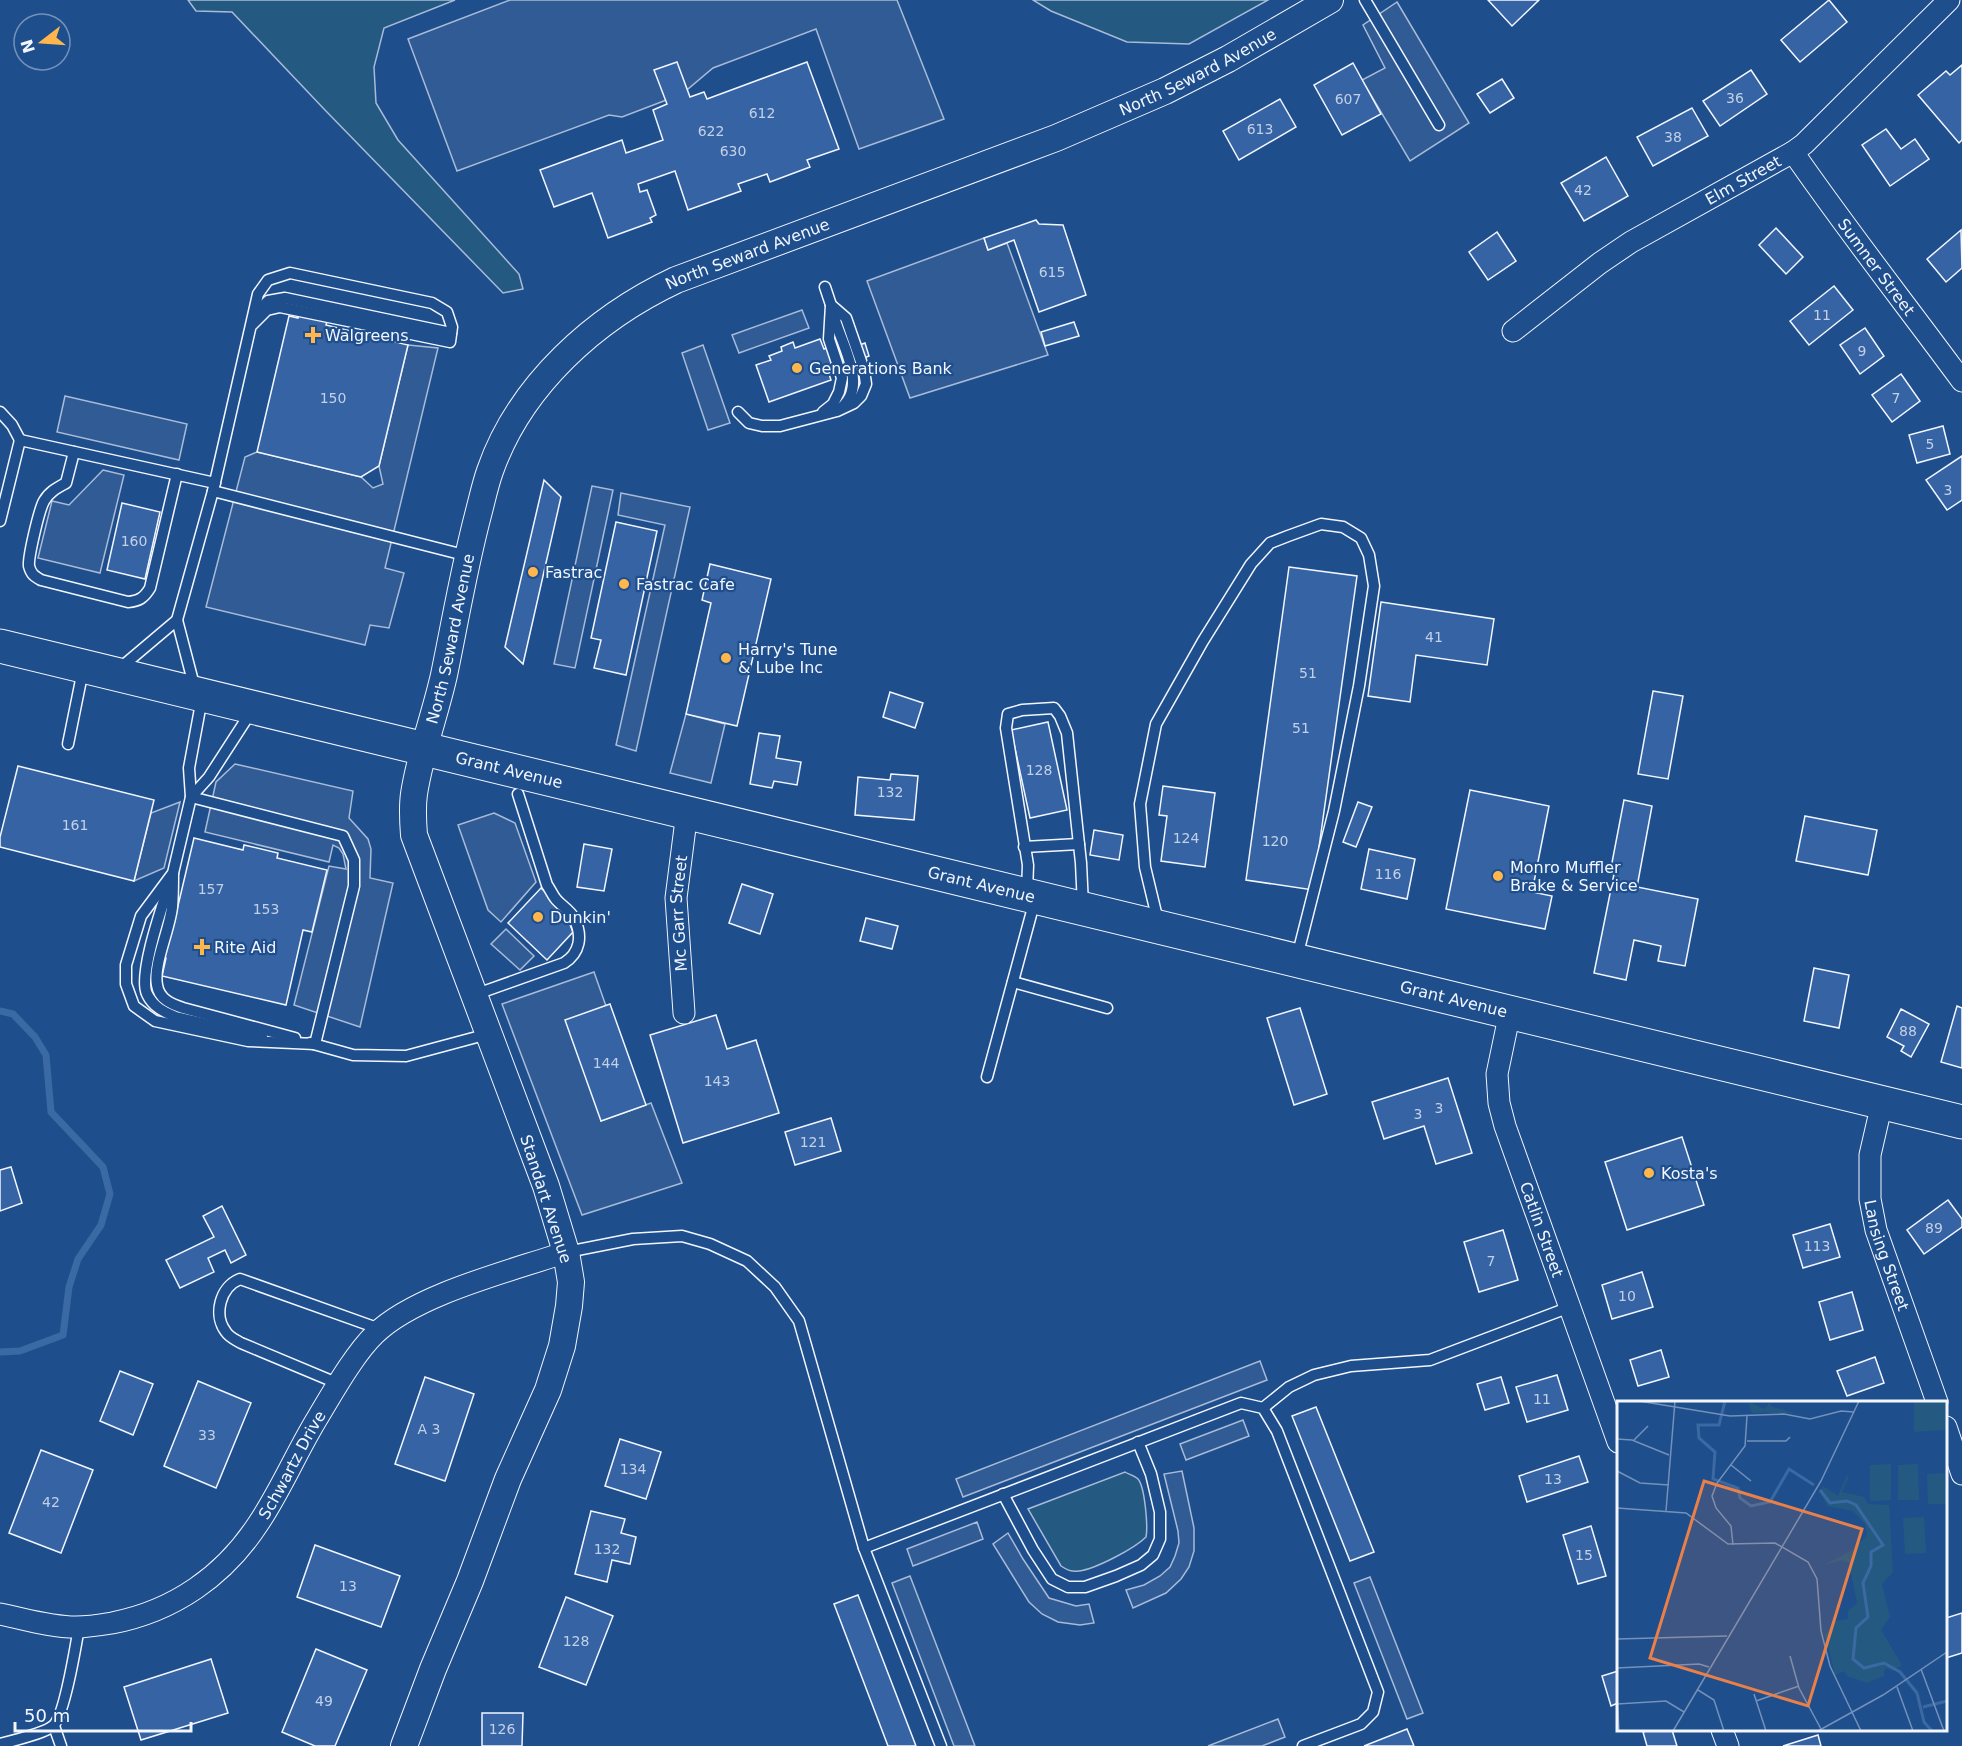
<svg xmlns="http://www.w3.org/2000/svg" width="1962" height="1746" viewBox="0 0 1962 1746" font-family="'DejaVu Sans',sans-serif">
  <rect width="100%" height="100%" fill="#1f4e8c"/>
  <g fill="#245a82" stroke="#a8bbd7" stroke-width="1.5">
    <path d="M188,0H455L384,28L374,67L376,103L398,140L519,274L523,289L503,293L324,109L232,12L196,11Z"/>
    <path d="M1033,0H1268L1189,44L1127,42L1051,11Z"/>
    <path d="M1125,1472C1128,1474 1135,1476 1138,1479C1145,1487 1148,1527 1146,1537C1134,1549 1095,1569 1079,1571C1071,1572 1067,1570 1061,1566L1028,1509Z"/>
  </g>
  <g fill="#305b95" stroke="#a8bbd7" stroke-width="1.5">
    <path d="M510,0H897L944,119L859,149L816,29L713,68L682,94L622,117L609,115L457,171L408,39Z"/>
    <path d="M1397,2L1469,123L1410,161L1362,80L1385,68L1363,25Z"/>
    <path d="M984,238L988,250L1007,243L1048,355L910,398L867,281Z"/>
    <path d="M802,310L809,328L739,353L732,335Z"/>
    <path d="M408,345L438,348L385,568L404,573L389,628L370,625L365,645L206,607L245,457L257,452L361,477L373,488L383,484L379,466Z"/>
    <path d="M703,345L730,423L708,430L682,353Z"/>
    <path d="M65,396L187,424L179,460L57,432Z"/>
    <path d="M103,470L124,475L100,573L38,558L52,501L69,505Z"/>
    <path d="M592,486L613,490L575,668L554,664Z"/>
    <path d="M621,493L690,507L636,751L616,745L665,525L618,515Z"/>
    <path d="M686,714L725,724L711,783L670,773Z"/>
    <path d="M235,764L353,791L349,818L368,839L371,849L370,878L393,883L360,1027L294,1005L329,866L346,869L343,854L339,848L333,845L329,862L205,832L216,782Z"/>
    <path d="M180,802L164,868L134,881L151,813Z"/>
    <path d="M494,813L515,823L536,882L501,922L488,910L458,825Z"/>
    <path d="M506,929L534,956L520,970L491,944Z"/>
    <path d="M594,972L606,1006L601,1121L651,1103L682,1183L582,1215L502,1004Z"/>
    <path d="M1260,1361L1267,1380L963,1497L956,1479Z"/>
    <path d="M1243,1420L1249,1436L1186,1460L1180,1444Z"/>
    <path d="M1182,1471L1194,1528V1551L1189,1567L1181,1579L1166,1593L1133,1608L1126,1590L1144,1585L1160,1576L1170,1567L1175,1556L1179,1543L1178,1531L1164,1474Z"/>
    <path d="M977,1522L983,1539L913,1566L907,1549Z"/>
    <path d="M1008,1533L1023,1559L1049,1598L1076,1606L1089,1604L1094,1623L1080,1625L1058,1622L1042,1614L1029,1602L993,1544Z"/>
    <path d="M910,1576L975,1746H954L892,1583Z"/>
    <path d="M1370,1577L1423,1713L1407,1719L1354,1583Z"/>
    <path d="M1278,1719L1285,1737L1262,1746H1208Z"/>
  </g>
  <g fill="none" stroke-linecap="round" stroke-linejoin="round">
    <path stroke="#3b69a3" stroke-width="7" d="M0,1011L13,1014L35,1037L46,1055L51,1112L103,1167L110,1194L101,1225L78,1259L69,1287L63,1335L20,1351L0,1352"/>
  </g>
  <g fill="#3563a3" stroke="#f2f6ff" stroke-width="1.5">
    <path d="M1488,0H1539L1512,26Z"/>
    <path d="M1829,0L1847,22L1800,62L1781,40Z"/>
    <path d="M677,62L690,97L704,92L707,99L807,62L839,149L807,160L810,167L770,182L767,174L738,184L741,191L688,210L675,171L638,184L640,192L647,190L656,215L650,218L652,222L608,238L592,193L554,207L540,170L622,140L626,153L663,140L653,110L667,104L654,70Z"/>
    <path d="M1353,63L1381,114L1342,135L1314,85Z"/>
    <path d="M1962,65V140L1959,143L1918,95L1946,71L1950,75Z"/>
    <path d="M1751,70L1767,94L1720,126L1703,101Z"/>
    <path d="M1502,79L1514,98L1490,113L1477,94Z"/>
    <path d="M1280,99L1296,127L1239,160L1223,131Z"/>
    <path d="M1692,108L1708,136L1653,166L1637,137Z"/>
    <path d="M1886,129L1901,149L1915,139L1929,159L1890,186L1862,145Z"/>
    <path d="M1606,157L1628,196L1584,221L1561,183Z"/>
    <path d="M1036,220L1039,224L1063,225L1086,295L1039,312L1014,240L988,250L984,238Z"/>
    <path d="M1776,228L1803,257L1786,274L1759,245Z"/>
    <path d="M1961,230L1962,268L1946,282L1927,259Z"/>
    <path d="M1497,232L1516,261L1488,280L1469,252Z"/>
    <path d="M1834,286L1853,310L1809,345L1790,321Z"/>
    <path d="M303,299L331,306L326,325L408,345L379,466L361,477L257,452L289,316L298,318Z"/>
    <path d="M1074,322L1079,336L1045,346L1041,332Z"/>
    <path d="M1865,328L1884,356L1860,374L1840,345Z"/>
    <path d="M820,339L824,349L839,344L841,348L852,344L854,347L865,343L869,356L828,371L831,380L769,402L756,365L771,360L769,356L782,351L781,347L793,342L795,348Z"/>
    <path d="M1901,374L1920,401L1892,422L1872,395Z"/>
    <path d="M1943,426L1950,454L1917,463L1909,435Z"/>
    <path d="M1962,456V500L1947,510L1926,480Z"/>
    <path d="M544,480L561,497L523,664L505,647Z"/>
    <path d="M122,503L160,512L145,579L107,570Z"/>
    <path d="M616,522L657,531L626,675L594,668L601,640L591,638Z"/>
    <path d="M710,564L771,579L737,726L686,714L711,603L702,600Z"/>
    <path d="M1289,567L1357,576L1313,890L1246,880Z"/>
    <path d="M1381,602L1494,619L1487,665L1416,655L1410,702L1368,696Z"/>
    <path d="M1653,691L1683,696L1668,779L1638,774Z"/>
    <path d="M890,692L923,703L915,728L883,717Z"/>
    <path d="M1048,722L1067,810L1030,818L1011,730Z"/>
    <path d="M759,733L780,736L776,758L801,762L797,785L774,781L772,788L750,784Z"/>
    <path d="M18,766L154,800L134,881L0,847V837Z"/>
    <path d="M891,774L918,776L914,820L855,815L858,777L890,780Z"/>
    <path d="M1163,786L1215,793L1205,867L1161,861L1167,816L1159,815Z"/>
    <path d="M1470,790L1549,806L1532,892L1552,896L1545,929L1446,909Z"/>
    <path d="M1624,800L1652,806L1637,887L1698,899L1685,966L1658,961L1661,946L1634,940L1626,980L1594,973L1614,874L1610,873Z"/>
    <path d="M1358,802L1372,807L1356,847L1343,842Z"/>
    <path d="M1805,816L1877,830L1868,875L1796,861Z"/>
    <path d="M1094,830L1123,835L1119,860L1090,855Z"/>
    <path d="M194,838L243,850L244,845L278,853L277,858L327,870L312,932L303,930L286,1005L162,976L166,958L151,955L157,928L172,931Z"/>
    <path d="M584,844L612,849L604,891L577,887Z"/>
    <path d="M1369,849L1415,859L1407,899L1361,889Z"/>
    <path d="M742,884L773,894L760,934L729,923Z"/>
    <path d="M541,888L564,910L573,932L547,960L508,923Z"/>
    <path d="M866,918L898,926L892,949L860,941Z"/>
    <path d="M1814,968L1849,975L1839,1028L1804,1021Z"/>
    <path d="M610,1004L646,1105L601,1121L565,1020Z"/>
    <path d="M1957,1006L1962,1008V1068L1941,1062Z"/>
    <path d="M1300,1008L1327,1094L1294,1105L1267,1018Z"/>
    <path d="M1901,1009L1929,1024L1911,1057L1901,1051L1904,1046L1887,1037Z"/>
    <path d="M716,1015L727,1049L756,1040L779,1113L683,1143L650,1035Z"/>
    <path d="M1448,1078L1472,1153L1436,1164L1424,1126L1384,1139L1372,1102Z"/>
    <path d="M831,1118L841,1151L795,1165L785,1132Z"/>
    <path d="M1682,1137L1704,1205L1627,1230L1605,1162Z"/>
    <path d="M11,1167L22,1203L0,1211V1170Z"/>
    <path d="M1948,1200L1962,1219V1227L1924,1254L1907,1230Z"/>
    <path d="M222,1206L246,1255L231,1263L225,1250L208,1258L214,1272L180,1288L166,1260L214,1237L203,1216Z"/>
    <path d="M1830,1224L1840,1257L1803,1268L1793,1235Z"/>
    <path d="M1503,1230L1518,1280L1479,1292L1464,1242Z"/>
    <path d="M1642,1272L1653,1307L1612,1319L1602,1285Z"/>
    <path d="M1852,1292L1863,1330L1830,1340L1819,1302Z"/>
    <path d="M1661,1350L1669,1377L1638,1386L1630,1360Z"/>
    <path d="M1875,1357L1884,1383L1847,1396L1837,1371Z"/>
    <path d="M120,1371L153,1384L133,1435L100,1421Z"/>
    <path d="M1557,1375L1568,1410L1527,1422L1516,1387Z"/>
    <path d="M425,1377L474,1394L445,1481L395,1464Z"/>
    <path d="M1501,1377L1509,1403L1485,1410L1477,1384Z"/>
    <path d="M198,1381L251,1403L216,1488L164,1466Z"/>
    <path d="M1316,1407L1374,1552L1350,1561L1292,1416Z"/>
    <path d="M620,1439L661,1452L646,1499L605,1486Z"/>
    <path d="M41,1450L93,1470L61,1553L9,1533Z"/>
    <path d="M1579,1456L1588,1482L1527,1502L1519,1476Z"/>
    <path d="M591,1511L625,1519L621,1533L636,1537L630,1564L612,1560L607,1582L575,1574Z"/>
    <path d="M1591,1526L1606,1576L1578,1584L1563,1535Z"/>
    <path d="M315,1545L400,1576L381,1627L297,1597Z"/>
    <path d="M858,1595L916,1746H888L834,1604Z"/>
    <path d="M566,1597L613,1616L586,1685L539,1667Z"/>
    <path d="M1962,1613V1653L1946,1658V1618Z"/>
    <path d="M316,1649L367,1670L335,1746H315L282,1732Z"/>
    <path d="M211,1659L228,1713L141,1740L124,1687Z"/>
    <path d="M1618,1671V1703L1611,1706L1602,1676Z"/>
    <path d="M482,1713H523L522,1746H482Z"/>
    <path d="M1407,1729L1414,1746H1364Z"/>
    <path d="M1650,1730H1672L1677,1746H1647L1643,1732Z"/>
    <path d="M1818,1735L1821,1746H1783Z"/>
  </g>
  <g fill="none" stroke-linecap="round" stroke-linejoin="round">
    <defs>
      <g id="service">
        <path d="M1365,0L1439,125"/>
        <path d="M258,311L268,301L285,298L451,333"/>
        <path d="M833,313C839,341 869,384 842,407"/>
        <path d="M0,412L12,425L20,440"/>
        <path d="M738,412L749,423L762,426H780L837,411L854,403L861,396L866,384L864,370L846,318L831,305L825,287"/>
        <path d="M823,412L833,404L839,392L842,378L829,339L831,305"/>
        <path d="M74,452L66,483C57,488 49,492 44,501C39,510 28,557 29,566C31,574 34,576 41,580L128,602C139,601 144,598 150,588L177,474"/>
        <path d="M213,491L258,294L268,280L290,273L432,303L447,312L452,327L450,342L280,307L267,310L251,326"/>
        <path d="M0,521L20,440L215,483"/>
        <path d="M177,620L195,689"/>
        <path d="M119,669L177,620L213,491L468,556"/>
        <path d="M202,698L189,768L191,797L173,873L141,916L126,965V984L134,1006L155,1021L248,1041L315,1044"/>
        <path d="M251,712L209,777L191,797L343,836L354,860V886L315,1044"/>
        <path d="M68,744L83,670"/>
        <path d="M1024,847L1079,844"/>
        <path d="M173,874C173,885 173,896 172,907C170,929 153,964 157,985C159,999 171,1004 183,1008L295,1038"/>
        <path d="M169,885C162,907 138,975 147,994C153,1007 164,1012 176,1017L262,1037"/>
        <path d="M1027,891L1028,865L1006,728L1008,714L1022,710L1054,708L1060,716L1067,733L1081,863L1083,906"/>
        <path d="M1158,921L1145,867L1140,804L1156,724L1203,641L1251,564L1270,543L1288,536L1321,524L1343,527L1361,538L1369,555L1374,586L1359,686L1334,811L1297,957"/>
        <path d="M1013,982L1107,1008"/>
        <path d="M474,995L564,963C580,953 583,936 574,918C570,910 560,905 555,898C552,894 550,889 547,885L518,794"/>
        <path d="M310,1043L353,1055L406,1056L488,1034"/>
        <path d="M987,1077L1035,900"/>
        <path d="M567,1252L633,1239L682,1236L710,1244L747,1261L775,1287L799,1321L864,1548L941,1746"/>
        <path d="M339,1384L241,1343C236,1340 229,1337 226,1332C213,1315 220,1287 240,1279L380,1329"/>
        <path d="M1263,1408L1289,1387L1314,1375L1351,1366L1430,1360L1570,1307"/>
        <path d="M1003,1494L1033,1550L1052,1579L1068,1587H1085L1116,1576L1141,1565L1153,1555L1160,1539V1512L1151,1474L1138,1442"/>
        <path d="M864,1548L1241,1403L1263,1408L1277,1431L1378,1692L1373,1712L1361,1724L1303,1746"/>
        <path d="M54,1726L61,1746"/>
        <path d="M0,1744C12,1741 45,1733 53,1726C64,1717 76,1645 79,1627"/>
      </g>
      <g id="minor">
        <path id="s1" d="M1793,152C1847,230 1906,305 1962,381"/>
        <path id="s2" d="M1513,331L1600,263L1631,242L1793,152L1804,144L1949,0"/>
        <path id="s3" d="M1510,1012L1497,1074L1499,1103L1505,1126L1618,1442"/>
        <path id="s4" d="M684,1013L676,898L687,812"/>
        <path id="s5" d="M1882,1103L1870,1155V1199L1876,1230L1937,1402"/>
        <path d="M1946,1427L1962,1474"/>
        <path id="s6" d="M0,1614C25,1619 50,1627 76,1627C88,1627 100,1625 112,1623C174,1611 224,1576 258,1524C281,1490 297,1451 318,1417C333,1392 355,1353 375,1334C416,1294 511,1271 566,1252"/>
        <path d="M1722,1730L1728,1746"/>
      </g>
      <g id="tertiary">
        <path id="s7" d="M404,1746L433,1669L470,1581L508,1479L548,1390L562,1346L569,1306L571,1282L566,1252L546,1186L414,835C413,822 412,808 414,794C420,754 435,715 444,675C455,622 464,568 478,515C482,500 485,485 490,471C520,385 595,318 676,280L1056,138L1165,91L1228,59L1330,0"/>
      </g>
      <g id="trunk">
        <path id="s8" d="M0,646L1962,1122"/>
      </g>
    </defs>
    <use href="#service" stroke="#f2f6ff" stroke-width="13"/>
    <use href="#minor" stroke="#f2f6ff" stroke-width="23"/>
    <use href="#tertiary" stroke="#f2f6ff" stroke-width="28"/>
    <use href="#trunk" stroke="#f2f6ff" stroke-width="35"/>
    <use href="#service" stroke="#1f4e8c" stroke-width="10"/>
    <use href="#minor" stroke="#1f4e8c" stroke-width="21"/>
    <use href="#tertiary" stroke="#1f4e8c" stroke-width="26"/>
    <use href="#trunk" stroke="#1f4e8c" stroke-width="33"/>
  </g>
  <g fill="#ffb74d" stroke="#1f4e8c" stroke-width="2">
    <path d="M310 326h6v6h6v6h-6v6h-6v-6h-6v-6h6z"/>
    <circle cx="797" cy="368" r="6"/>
    <circle cx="533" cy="572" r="6"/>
    <circle cx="624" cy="584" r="6"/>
    <circle cx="726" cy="658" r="6"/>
    <circle cx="1498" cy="876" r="6"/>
    <circle cx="538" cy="917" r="6"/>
    <path d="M199 938h6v6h6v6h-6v6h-6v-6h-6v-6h6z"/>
    <circle cx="1649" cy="1173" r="6"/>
  </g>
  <g text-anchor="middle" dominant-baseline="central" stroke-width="4.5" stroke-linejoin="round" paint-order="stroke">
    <g font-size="14" fill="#c3d1e8">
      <text x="1735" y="98">36</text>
      <text x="1348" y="99">607</text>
      <text x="762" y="113">612</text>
      <text x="1260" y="129">613</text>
      <text x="711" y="131">622</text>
      <text x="1673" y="137">38</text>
      <text x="733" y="151">630</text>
      <text x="1583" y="190">42</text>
      <text x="1052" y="272">615</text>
      <text x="1822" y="315">11</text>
      <text x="1862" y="351">9</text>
      <text x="333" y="398">150</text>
      <text x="1896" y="398">7</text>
      <text x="1930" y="444">5</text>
      <text x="1948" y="490">3</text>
      <text x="134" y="541">160</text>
      <text x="1434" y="637">41</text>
      <text x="1308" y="673">51</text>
      <text x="1301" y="728">51</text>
      <text x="1039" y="770">128</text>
      <text x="890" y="792">132</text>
      <text x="75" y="825">161</text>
      <text x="1186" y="838">124</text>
      <text x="1275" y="841">120</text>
      <text x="1388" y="874">116</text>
      <text x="211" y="889">157</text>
      <text x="266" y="909">153</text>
      <text x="1908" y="1031">88</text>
      <text x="606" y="1063">144</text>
      <text x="717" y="1081">143</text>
      <text x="1439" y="1108">3</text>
      <text x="1418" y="1114">3</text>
      <text x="813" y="1142">121</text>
      <text x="1934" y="1228">89</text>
      <text x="1817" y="1246">113</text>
      <text x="1491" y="1261">7</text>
      <text x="1627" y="1296">10</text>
      <text x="1542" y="1399">11</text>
      <text x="429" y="1429">A 3</text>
      <text x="207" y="1435">33</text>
      <text x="633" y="1469">134</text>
      <text x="1553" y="1479">13</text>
      <text x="51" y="1502">42</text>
      <text x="607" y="1549">132</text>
      <text x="1584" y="1555">15</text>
      <text x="348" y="1586">13</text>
      <text x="576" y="1641">128</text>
      <text x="324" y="1701">49</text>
      <text x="502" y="1729">126</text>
    </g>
    <g font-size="16" fill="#f2f6ff" stroke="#1f4e8c">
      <text stroke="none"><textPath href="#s7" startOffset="2178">North Seward Avenue</textPath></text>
      <text stroke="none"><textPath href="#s2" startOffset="276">Elm Street</textPath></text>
      <text stroke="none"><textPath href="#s7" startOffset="1692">North Seward Avenue</textPath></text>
      <text stroke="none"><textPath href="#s1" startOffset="142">Sumner Street</textPath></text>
      <text stroke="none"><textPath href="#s7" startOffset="1170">North Seward Avenue</textPath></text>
      <text stroke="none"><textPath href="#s8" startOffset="524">Grant Avenue</textPath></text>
      <text stroke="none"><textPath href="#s8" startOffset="1010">Grant Avenue</textPath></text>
      <text stroke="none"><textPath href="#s4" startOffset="100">Mc Garr Street</textPath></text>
      <text stroke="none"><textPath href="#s8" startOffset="1496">Grant Avenue</textPath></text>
      <text transform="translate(546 1199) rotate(72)">Standart Avenue</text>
      <text stroke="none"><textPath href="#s3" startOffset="226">Catlin Street</textPath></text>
      <text stroke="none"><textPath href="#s5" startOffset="156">Lansing Street</textPath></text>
      <text stroke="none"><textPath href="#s6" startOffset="363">Schwartz Drive</textPath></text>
    </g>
    <g font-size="16" fill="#f2f6ff" stroke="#1f4e8c" text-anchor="start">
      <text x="325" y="335">Walgreens</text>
      <text x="809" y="368">Generations Bank</text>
      <text x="545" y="572">Fastrac</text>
      <text x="636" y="584">Fastrac Cafe</text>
      <text x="738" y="649">Harry's Tune<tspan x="738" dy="18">&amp; Lube Inc</tspan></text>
      <text x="1510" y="867">Monro Muffler<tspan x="1510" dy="18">Brake &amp; Service</tspan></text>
      <text x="550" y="917">Dunkin'</text>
      <text x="214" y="947">Rite Aid</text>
      <text x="1661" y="1173">Kosta's</text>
    </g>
  </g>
  <g transform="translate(1617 1401)">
    <rect width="330" height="330" fill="#1f4e8c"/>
    <path d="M131,0L147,8L155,0L153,5L177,12H135ZM297,0H330V53L328,29L297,31ZM274,63V99L253,100V64ZM301,63L302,99H281V64ZM328,72L330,103H311L310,73ZM230,74L232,75L225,91L247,96L251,103L272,104L273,117L276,171L265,183L273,216L264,229L285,264L276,270L268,267L267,275L250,282L230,275L227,270L218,274L208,234L218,220L231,218V210L240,202L232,162L225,159L205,165L237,148L250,134L248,123L236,110L210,105L203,91L206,85L221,95ZM307,116L309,152L288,153L286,117Z" fill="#245a82"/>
    <path fill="none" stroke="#3b69a3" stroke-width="3" d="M108,0L102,24H81L82,37L98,51L96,78L121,87L123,97L134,105L153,101L172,68L197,84M203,89L213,102L230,100L239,104L266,144L254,151V165L246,182L251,216L239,227L236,258L247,267L267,262L283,271L300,292L307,321L315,330M306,306L330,300"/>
    <path fill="none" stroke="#7391ba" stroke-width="1.5" d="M22,0L113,15L167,13L193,18L224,10L237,11M0,38L15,39L52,54M17,39L31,25M130,40H169L173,36M114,64L134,80M0,70L23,82L52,84M0,107L69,112L111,143L158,142L191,161L200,178L204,230L213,265L244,330M49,110L58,0M116,144L114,125L99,107L95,95L100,82L128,45L130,15M0,238L110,235M173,255L182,287L204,328M0,267L82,263L92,266M304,268L327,330M280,286L296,330M81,289L97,299L107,330M137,293L149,330M0,294L2,330M139,300L182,285M0,303L49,300L67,311M56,330L204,80L242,0M201,330L266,294L330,251"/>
    <path fill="#ea8049" fill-opacity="0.15" stroke="#ea8049" stroke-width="3" d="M87,80L245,128L191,305L33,257Z"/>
    <rect width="330" height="330" fill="none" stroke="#f2f6ff" stroke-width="3"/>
  </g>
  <g transform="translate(42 42) rotate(253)"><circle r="28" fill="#1f4e8c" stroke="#7391ba" stroke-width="1.5"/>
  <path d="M0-4.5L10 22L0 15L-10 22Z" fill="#ffb74d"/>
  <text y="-9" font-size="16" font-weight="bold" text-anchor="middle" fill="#f2f6ff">N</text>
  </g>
  <path d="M15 1722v9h176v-9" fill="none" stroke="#f2f6ff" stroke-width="3"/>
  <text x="24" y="1722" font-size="18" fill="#f2f6ff" stroke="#1f4e8c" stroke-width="4.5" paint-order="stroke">50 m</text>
</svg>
